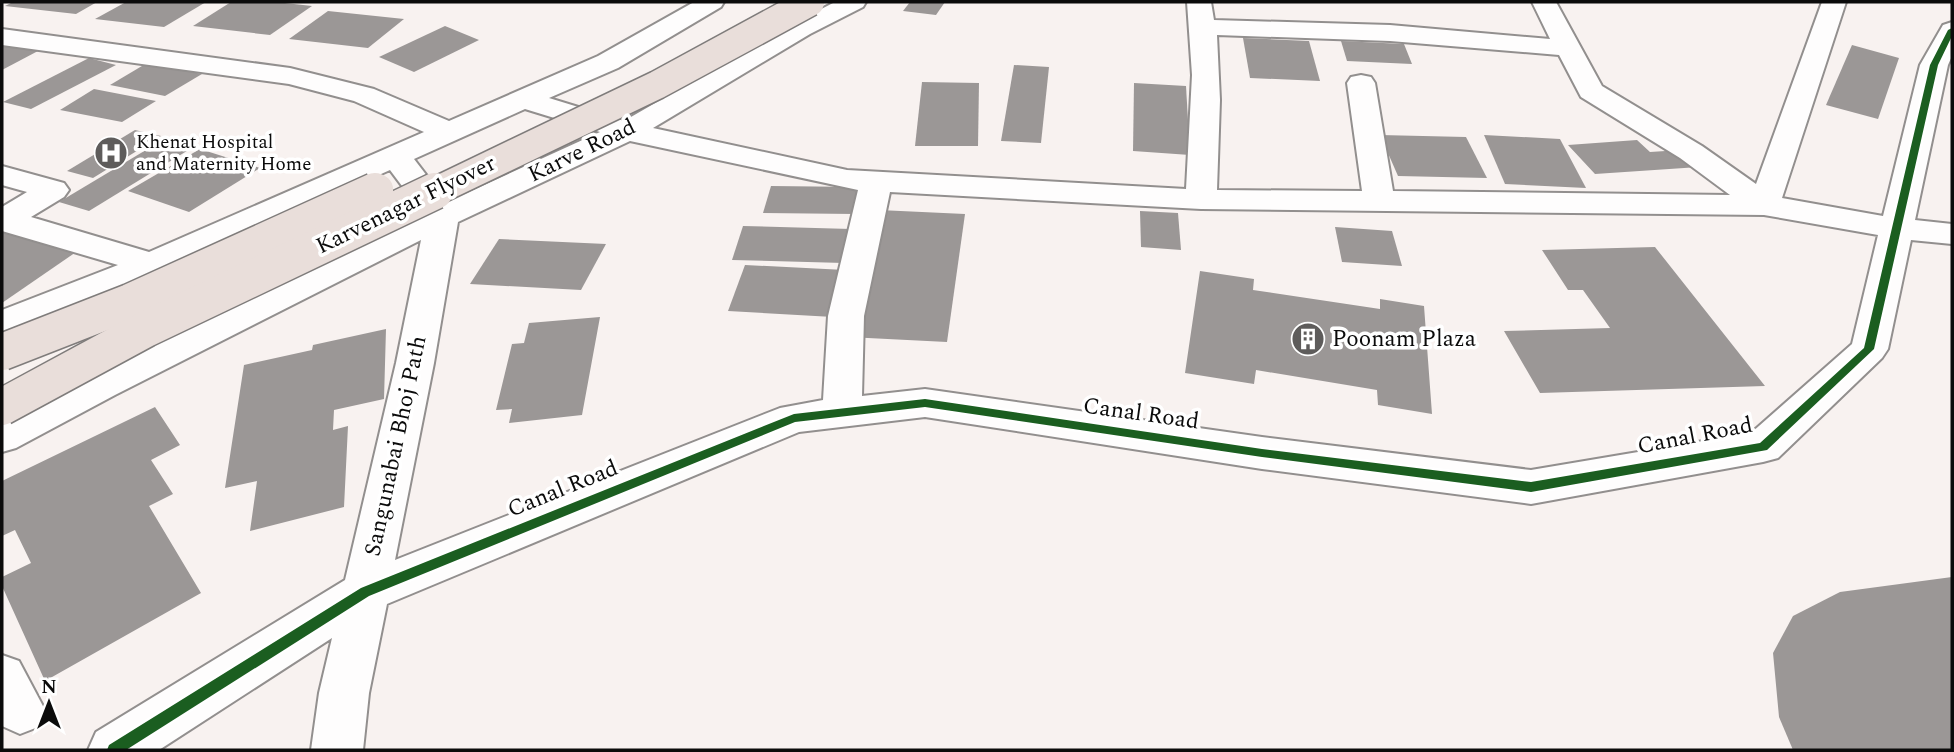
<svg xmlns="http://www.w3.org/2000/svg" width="1954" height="752" viewBox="0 0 1954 752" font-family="Spectral,serif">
  <rect width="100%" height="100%" fill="#f8f2f0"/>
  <g fill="#9b9796">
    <path d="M13,2H97L76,14L5,6Z"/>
    <path d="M126,2H206L164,27L95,19Z"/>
    <path d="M231,2H276L312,6L270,35L193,26Z"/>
    <path d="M910,2H945L936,15L903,11Z"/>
    <path d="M328,11L404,19L368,48L289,39Z"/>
    <path d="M445,26L479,40L414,72L379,57Z"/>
    <path d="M1243,38L1309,41L1320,81L1250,78Z"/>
    <path d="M1341,41L1404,44L1412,64L1347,61Z"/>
    <path d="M2,43L38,51L2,70Z"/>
    <path d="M1852,45L1899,58L1878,119L1826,105Z"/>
    <path d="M89,58L116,65L31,109L3,102Z"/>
    <path d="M147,63L202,74L165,96L110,85Z"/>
    <path d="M1014,65L1049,67L1041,143L1001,141Z"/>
    <path d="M922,82L979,83L978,146H915Z"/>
    <path d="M1134,83L1186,86L1190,155L1133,151Z"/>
    <path d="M94,89L156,101L122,122L60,110Z"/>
    <path d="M135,130L161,136L93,178L67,171Z"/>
    <path d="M1380,135L1466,137L1487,178L1398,176Z"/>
    <path d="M1484,135L1560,139L1586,188L1505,184Z"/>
    <path d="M166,138L195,146L89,211L59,202Z"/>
    <path d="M1637,140L1650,152L1681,150L1699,167L1595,174L1568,145Z"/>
    <path d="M200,149L260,168L189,212L128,191Z"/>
    <path d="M771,186L859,187L855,214L763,213Z"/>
    <path d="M879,210L965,214L947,342L848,337Z"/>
    <path d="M1140,211L1178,213L1181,250L1141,247Z"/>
    <path d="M743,226L851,229L844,263L732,260Z"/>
    <path d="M1335,227L1392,231L1402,266L1342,262Z"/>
    <path d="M2,232L79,250L2,303Z"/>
    <path d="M499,239L606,244L581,290L470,284Z"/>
    <path d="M1655,247L1765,386L1540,393L1504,331L1610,328L1583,290H1568L1542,250Z"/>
    <path d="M745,265L845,270L833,317L728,311Z"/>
    <path d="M1200,271L1254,279L1253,290L1380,309V299L1424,306L1432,414L1378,405L1377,390L1256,370L1254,384L1185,373Z"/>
    <path d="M600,317L582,415L509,423L512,409L496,410L512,344L524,343L529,323Z"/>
    <path d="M386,329L384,399L334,410L333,430L348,426L344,507L250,531L257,481L225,488L244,365L312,350L313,345Z"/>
    <path d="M155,407L180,445L151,460L173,494L149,506L201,593L45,681L2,586V577L31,563L15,530L2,536V481Z"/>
    <path d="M1952,577V750H1793L1779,717L1773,653L1793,616L1840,592Z"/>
  </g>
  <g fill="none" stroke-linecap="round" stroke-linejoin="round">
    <defs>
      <g id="minor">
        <path d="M694,2H724L721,7L618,68L549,98L624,121L792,24L835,2H866L863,7L810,34L653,128L847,170L1186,189L1192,75L1187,2H1211L1214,20L1390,25L1550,39L1532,2H1556L1602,86L1702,146L1756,184L1822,2H1846L1782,198L1883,216L1920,65L1943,25L1952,22V56L1948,65L1915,220L1952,224V244L1911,240L1888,349L1882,358L1778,458L1763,462L1531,504L1262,469L925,417L799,432L387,604L369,693L363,750H311L319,693L332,638L159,750H88L96,732L345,580L396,363L421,240L115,395L16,448L2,452V419L423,214L390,170L127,288L2,336V310L118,265L2,231V207L27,192L2,185V166L64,183L69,190L64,197L31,217L149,252L424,132L354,101L289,84L2,45V29L290,68L374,89L449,121L598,56ZM1217,35L1390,41L1559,55L1581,97L1680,158L1730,195L1393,191L1375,83L1371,77L1361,75L1351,77L1347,83L1362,191L1217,190L1220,100ZM525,109L600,132L447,202L414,159ZM630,141L858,190L828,316L823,400L780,408L395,560L434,363L458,222ZM890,192L1201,209L1764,215L1878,235L1852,344L1751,433L1531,470L1262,437L925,389L862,396L864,316Z"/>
        <path d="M2,655L19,661L45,710L38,727L20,734L2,726Z"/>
      </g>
    </defs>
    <use href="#minor" stroke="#928f8e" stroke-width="4"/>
    <use href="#minor" fill="#fefdfd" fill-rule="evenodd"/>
    <defs>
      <g id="major-bridge-far1">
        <path d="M371,193L379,189"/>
        <path d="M432,193L657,85L810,2"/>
      </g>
      <g id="major-bridge">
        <path d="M2,352L130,302L375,191"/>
        <path d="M2,407L146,329L435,191"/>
      </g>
    </defs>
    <use href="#major-bridge-far1" stroke="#7f7c7b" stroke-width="31" stroke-linecap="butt"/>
    <use href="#major-bridge" stroke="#7f7c7b" stroke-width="39" stroke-linecap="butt"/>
    <use href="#major-bridge-far1" stroke="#e9deda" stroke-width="28"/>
    <use href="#major-bridge" stroke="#e9deda" stroke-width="36"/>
    <defs>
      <path id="cycleway" d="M1952,28V36L1938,65L1874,349L1767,450L1531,492L1262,457L925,407L795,422L369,596L126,750H107L109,745L361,588L794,414L925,399L1262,449L1531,482L1760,443L1864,348L1930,65L1948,30Z"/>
    </defs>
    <use href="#cycleway" stroke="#fff" stroke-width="5"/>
    <use href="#cycleway" fill="#1b5e20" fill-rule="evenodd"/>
  </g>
  <defs>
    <symbol id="hospital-disc" viewBox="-11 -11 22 22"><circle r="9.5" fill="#5e5c5b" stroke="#fff"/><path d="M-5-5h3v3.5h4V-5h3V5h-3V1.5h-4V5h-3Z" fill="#fff"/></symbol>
    <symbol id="building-disc" viewBox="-11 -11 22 22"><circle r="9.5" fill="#5e5c5b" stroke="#fff"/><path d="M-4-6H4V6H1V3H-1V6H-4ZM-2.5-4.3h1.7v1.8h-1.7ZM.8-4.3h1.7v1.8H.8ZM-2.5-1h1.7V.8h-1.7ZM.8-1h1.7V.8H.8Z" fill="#fff"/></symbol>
  </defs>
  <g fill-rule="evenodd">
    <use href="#hospital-disc" x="92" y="134" width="38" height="38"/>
    <use href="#building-disc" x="1289" y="320" width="38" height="38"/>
  </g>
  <g text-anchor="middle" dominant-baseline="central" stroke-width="7" stroke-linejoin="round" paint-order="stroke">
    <g font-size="19" fill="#0b0b0b" stroke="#fff" text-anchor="start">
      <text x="136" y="142">Khenat Hospital<tspan x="136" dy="22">and Maternity Home</tspan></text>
    </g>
    <g font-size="23" fill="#0b0b0b" stroke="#fff">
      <text transform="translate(582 151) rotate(-26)">Karve Road</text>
      <text transform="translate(406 205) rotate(-26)">Karvenagar Flyover</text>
      <text transform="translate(1141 414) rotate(8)">Canal Road</text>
      <text transform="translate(1695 436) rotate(-11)">Canal Road</text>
      <text transform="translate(396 446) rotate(-78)">Sangunabai Bhoj Path</text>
      <text transform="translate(563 489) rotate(-22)">Canal Road</text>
    </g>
    <g font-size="23" fill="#0b0b0b" stroke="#fff" text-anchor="start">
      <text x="1332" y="339">Poonam Plaza</text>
    </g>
  </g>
  <rect width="1954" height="752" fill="none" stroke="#0b0b0b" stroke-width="7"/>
  <g transform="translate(49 703)" stroke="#ffffff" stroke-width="5" paint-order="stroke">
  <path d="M0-5L12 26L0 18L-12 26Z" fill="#0b0b0b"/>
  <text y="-10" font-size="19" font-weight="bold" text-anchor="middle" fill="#0b0b0b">N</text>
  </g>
</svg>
